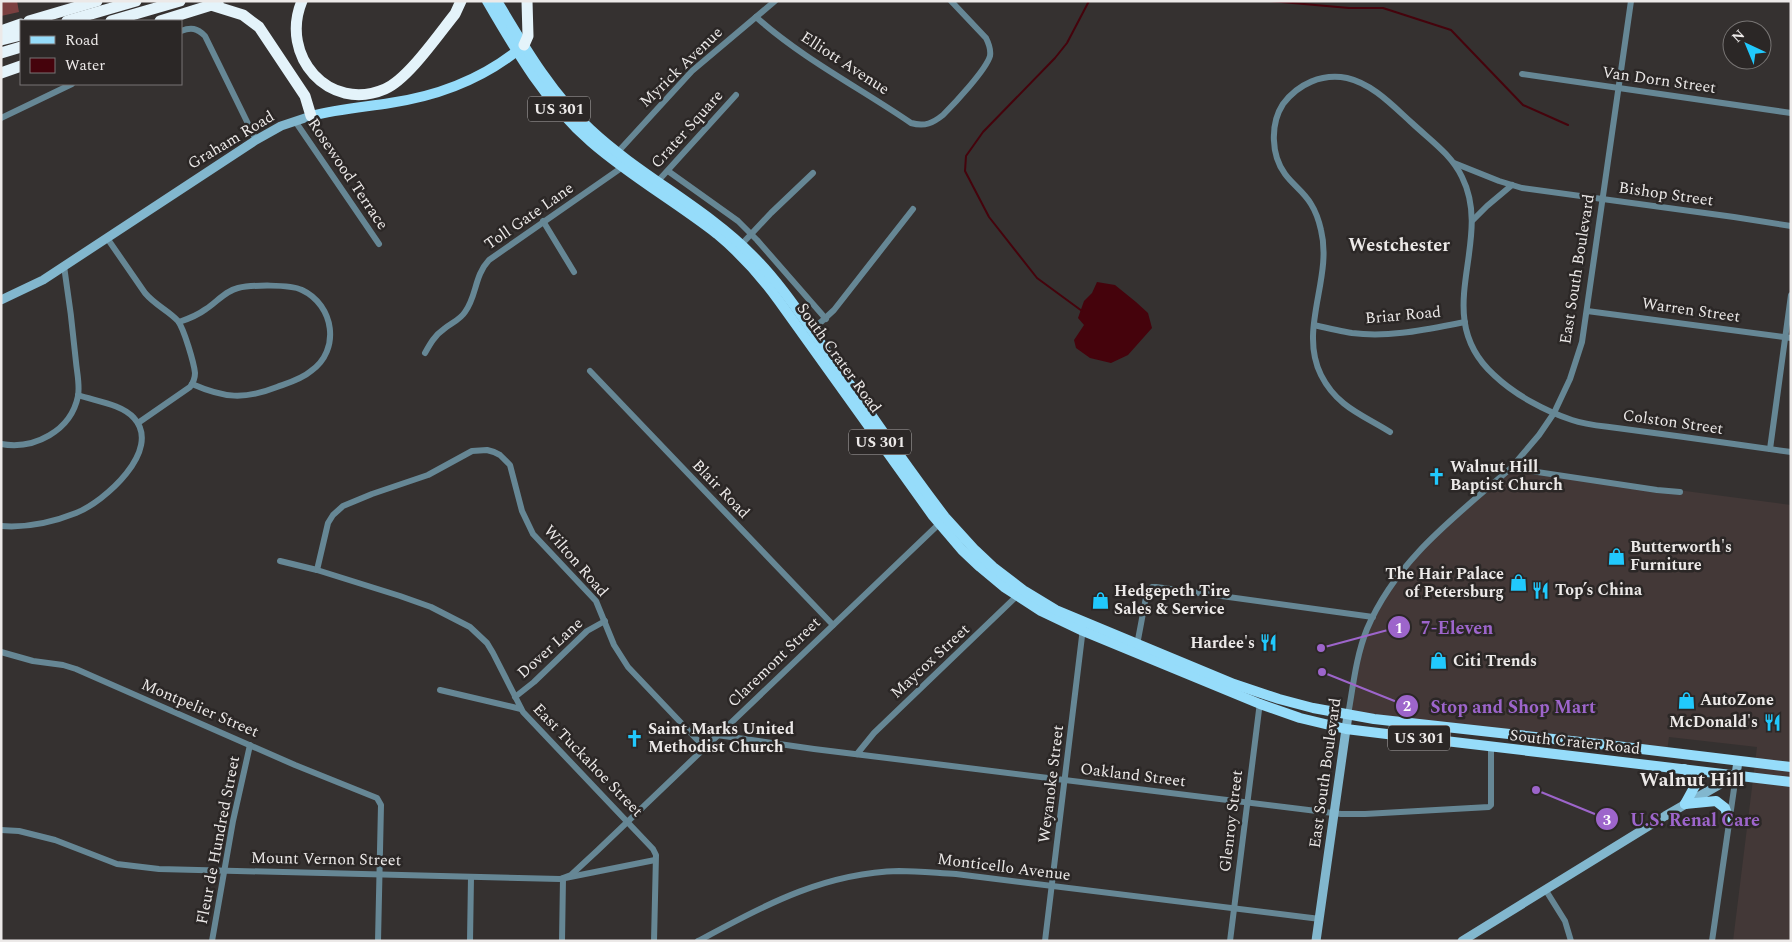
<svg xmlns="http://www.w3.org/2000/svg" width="1792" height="942" viewBox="0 0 1792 942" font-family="Spectral,serif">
  <rect width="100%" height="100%" fill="#353130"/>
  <path fill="#433837" d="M1511,468L1791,505V941H1733L1757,747L1669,737L1667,752L1348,715L1367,630L1406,564Z"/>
  <path fill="#7c4040" d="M1,1H17L19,12L1,16Z"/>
  <path fill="#45030c" d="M1097,282L1115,285L1136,302L1148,313L1152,328L1128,355L1111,363L1090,358L1076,348L1074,340L1084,325L1078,318L1084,301L1092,293Z"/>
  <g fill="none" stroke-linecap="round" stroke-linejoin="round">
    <g stroke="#45030c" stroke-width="2">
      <path d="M1270,1L1349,8H1383L1451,30L1523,105L1568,125"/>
      <path d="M1082,311L1037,278L989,217L965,171L966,156L983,132L1055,58L1067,43L1089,1"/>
    </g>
    <g stroke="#668795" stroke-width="6">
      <path d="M756,17C803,59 860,88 911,123C925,127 933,123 943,115C954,104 986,70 990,56C991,50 989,44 986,38L951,1"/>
      <path d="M181,31C191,27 197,28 205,36L256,140"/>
      <path d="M1522,74L1791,113"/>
      <path d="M1,118L72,84"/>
      <path d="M295,121L379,244"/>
      <path d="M616,154L692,71L775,1"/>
      <path d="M1454,163L1499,181L1522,188L1734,217L1791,226"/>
      <path d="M668,171L738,221L757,240L826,319"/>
      <path d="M658,181L736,95"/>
      <path d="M1473,220L1487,206L1512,185"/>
      <path d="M543,221L574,272"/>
      <path d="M107,238L145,293C155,305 169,311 178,321C184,329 194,363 195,373C195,379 193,383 190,387L138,423"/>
      <path d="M740,246L771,213L813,173"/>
      <path d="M1587,311L1791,338"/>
      <path d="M179,322C188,319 198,315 206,309C217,302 225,291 238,288C251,285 290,284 302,290C334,305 341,350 311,371C302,379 288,383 277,387C244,400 224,398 192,384"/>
      <path d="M1314,325C1327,328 1340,331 1352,333C1390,338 1428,329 1465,322"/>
      <path d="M811,329L821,322L834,310L913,209"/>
      <path d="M425,353C430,344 435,335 444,329C451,323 460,320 465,312C477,296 474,276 489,260L624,166"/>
      <path d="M590,371L833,625"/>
      <path d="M1390,432C1363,415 1337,407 1321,375C1298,329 1333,278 1321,230C1319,221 1316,212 1311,204C1304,192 1293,185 1285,174C1271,155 1270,124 1283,104C1298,84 1322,73 1347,78C1373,84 1393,106 1412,123C1430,140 1451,154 1462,177C1495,243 1428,315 1494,375C1515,395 1545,411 1572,420C1586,425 1602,426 1617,428C1639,431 1662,434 1684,437C1720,442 1755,447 1791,452"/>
      <path d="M1,444C34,450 71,431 78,396C80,385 77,373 76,362C73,330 69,298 64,266"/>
      <path d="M1770,449L1791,295"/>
      <path d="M1511,468L1657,490L1680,492"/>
      <path d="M1,526C28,528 51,523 76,513C104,502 163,450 134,418C122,404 95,401 78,395"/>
      <path d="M280,561L317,570L400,596L431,607L470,627L487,643L493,653L523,712L653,849L656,855L654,941"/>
      <path d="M317,570L328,523L333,515L343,506L372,494L428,475L472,451L487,450L494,452L500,455L510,465L522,511L533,534L596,601L614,645L628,667L704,747"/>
      <path d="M1137,645L1147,592L1152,587H1156L1373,617"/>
      <path d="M1,652L33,661L63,665L76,669L295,765L377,798L381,805L378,941"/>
      <path d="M440,690L521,709"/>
      <path d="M515,697L534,682L587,631L605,621"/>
      <path d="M1348,715C1353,687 1356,656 1367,629C1396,560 1456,516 1511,468L1539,435L1554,413L1570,379L1582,342L1631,1"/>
      <path d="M717,735L814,749L1341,814H1365L1489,807L1491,805V748"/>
      <path d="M857,754L874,733L1019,594"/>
      <path d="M1,830L19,831L55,840L117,864L159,869L560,879L655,860"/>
      <path d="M1545,889L1565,921L1571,941"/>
      <path d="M212,941L233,821L250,745"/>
      <path d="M470,941L471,877"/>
      <path d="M562,941L563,878L571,875L598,850L941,522"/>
      <path d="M698,941C764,906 822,873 899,871C918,871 937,873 956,874L1320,919"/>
      <path d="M1045,941L1083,628"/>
      <path d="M1230,941L1260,702"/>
      <path d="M1712,941L1736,775"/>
    </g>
    <g stroke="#82b7ce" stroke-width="9">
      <path d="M1,300L43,280L256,140L281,126L311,116"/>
      <path d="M1316,941L1348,715"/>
      <path d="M1462,941L1665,816L1736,775L1738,761"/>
    </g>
    <g stroke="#96dcfa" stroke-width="10">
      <path d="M487,1C516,51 546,103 591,142C630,176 676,202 717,234C741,254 761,276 779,301L933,516L962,550L980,567L1004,587L1041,611L1083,631L1260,704L1300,718L1346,729L1403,736L1791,782"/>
      <path d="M497,1C524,46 551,93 590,129C640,176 705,207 753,256C781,284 802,317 825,349C865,405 903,463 945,517L975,550L993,567L1023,590L1056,610L1234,684L1279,699L1313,708L1374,719L1608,745L1791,767"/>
      <path d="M311,116C337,109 364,107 390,103C438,96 485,78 523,46"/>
      <path d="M1684,769L1693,775L1696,784L1685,804"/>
      <path d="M1685,804L1716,801L1725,808L1729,820"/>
    </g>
    <g stroke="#e4f3fa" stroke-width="11">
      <path d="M302,1C279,56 329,113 385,89C408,79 438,35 455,14L461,1"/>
      <path d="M211,5L243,15L259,27L305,96L311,116"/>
      <path d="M29,21L97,1"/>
      <path d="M67,21L136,1"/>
      <path d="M111,21L180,1"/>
      <path d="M160,21L218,3"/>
      <path d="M1,31L21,24"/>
      <path d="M1,40L21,35"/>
      <path d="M524,45L528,36L527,1"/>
      <path d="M1,53L21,47"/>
      <path d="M1,73L21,66"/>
    </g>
  </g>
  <defs>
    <symbol id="church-bare" viewBox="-9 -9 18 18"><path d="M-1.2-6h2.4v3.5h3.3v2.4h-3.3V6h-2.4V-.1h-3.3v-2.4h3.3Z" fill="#21c9fd" stroke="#2b2726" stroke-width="2.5" paint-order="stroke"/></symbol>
    <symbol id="shop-bare" viewBox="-9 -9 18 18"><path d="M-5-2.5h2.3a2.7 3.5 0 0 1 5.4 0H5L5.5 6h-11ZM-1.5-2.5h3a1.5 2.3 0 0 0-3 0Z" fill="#21c9fd" stroke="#2b2726" stroke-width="2.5" paint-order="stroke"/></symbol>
    <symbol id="restaurant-bare" viewBox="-9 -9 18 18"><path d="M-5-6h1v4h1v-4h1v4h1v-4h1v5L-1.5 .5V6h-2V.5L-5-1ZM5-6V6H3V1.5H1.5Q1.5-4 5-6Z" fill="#21c9fd" stroke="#2b2726" stroke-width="2.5" paint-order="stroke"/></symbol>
  </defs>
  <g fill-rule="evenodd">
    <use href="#church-bare" x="1424" y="464" width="25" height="25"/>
    <use href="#shop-bare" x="1604" y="544" width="25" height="25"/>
    <use href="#shop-bare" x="1506" y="570" width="25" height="25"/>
    <use href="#restaurant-bare" x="1528" y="578" width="25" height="25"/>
    <use href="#shop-bare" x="1088" y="588" width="25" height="25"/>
    <use href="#restaurant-bare" x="1256" y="630" width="25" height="25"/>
    <use href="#shop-bare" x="1426" y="648" width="25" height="25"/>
    <use href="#shop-bare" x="1674" y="688" width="25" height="25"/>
    <use href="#restaurant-bare" x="1760" y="710" width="25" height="25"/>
    <use href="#church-bare" x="622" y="726" width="25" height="25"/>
  </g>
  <g text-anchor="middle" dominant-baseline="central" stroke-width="5" stroke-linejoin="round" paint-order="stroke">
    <g fill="#2b2726" stroke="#b2afae" stroke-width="1">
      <rect x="528" y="96.5" width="62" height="25" rx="4"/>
      <rect x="849" y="429.5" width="62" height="25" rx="4"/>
      <rect x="1388" y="725.5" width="62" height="25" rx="4"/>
    </g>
    <g font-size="15" font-weight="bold" fill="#ece9e8">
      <text x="559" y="109">US 301</text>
      <text x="880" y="442">US 301</text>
      <text x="1419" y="738">US 301</text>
    </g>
    <g font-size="16" fill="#ece9e8" stroke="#2b2726">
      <text transform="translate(845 63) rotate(33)">Elliott Avenue</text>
      <text transform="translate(681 67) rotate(-44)">Myrick Avenue</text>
      <text transform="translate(1659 80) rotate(8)">Van Dorn Street</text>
      <text transform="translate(687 129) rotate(-48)">Crater Square</text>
      <text transform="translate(231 140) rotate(-31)">Graham Road</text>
      <text transform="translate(348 174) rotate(56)">Rosewood Terrace</text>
      <text transform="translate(1666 194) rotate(8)">Bishop Street</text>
      <text transform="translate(529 216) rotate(-35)">Toll Gate Lane</text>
      <text transform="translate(1577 269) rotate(-81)">East South Boulevard</text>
      <text transform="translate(1691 310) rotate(8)">Warren Street</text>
      <text transform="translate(1403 315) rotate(-5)">Briar Road</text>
      <text transform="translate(839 358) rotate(54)">South Crater Road</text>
      <text transform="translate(1673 422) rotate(8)">Colston Street</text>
      <text transform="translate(721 489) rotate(46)">Blair Road</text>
      <text transform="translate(576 561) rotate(49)">Wilton Road</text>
      <text transform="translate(550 648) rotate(-42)">Dover Lane</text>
      <text transform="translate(930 661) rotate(-43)">Maycox Street</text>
      <text transform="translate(774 662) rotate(-44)">Claremont Street</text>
      <text transform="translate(200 708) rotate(23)">Montpelier Street</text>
      <text transform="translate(1575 742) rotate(6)">South Crater Road</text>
      <text transform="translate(588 760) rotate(46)">East Tuckahoe Street</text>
      <text transform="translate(1325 773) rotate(-82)">East South Boulevard</text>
      <text transform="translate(1133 775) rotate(7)">Oakland Street</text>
      <text transform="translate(1051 784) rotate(-83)">Weyanoke Street</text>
      <text transform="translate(1231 821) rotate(-83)">Glenroy Street</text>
      <text transform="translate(218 840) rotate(-79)">Fleur de Hundred Street</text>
      <text transform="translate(326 859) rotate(1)">Mount Vernon Street</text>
      <text transform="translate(1004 867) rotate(7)">Monticello Avenue</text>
    </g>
    <g font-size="16" font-weight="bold" fill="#ece9e8" stroke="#2b2726" text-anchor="start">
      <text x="1450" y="467">Walnut Hill<tspan x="1450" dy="18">Baptist Church</tspan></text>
      <text x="1630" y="547">Butterworth's<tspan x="1630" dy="18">Furniture</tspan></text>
      <text x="1504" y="574" text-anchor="end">The Hair Palace<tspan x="1504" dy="18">of Petersburg</tspan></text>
      <text x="1555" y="590">Top’s China</text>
      <text x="1114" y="591">Hedgepeth Tire<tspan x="1114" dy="18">Sales &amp; Service</tspan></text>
      <text x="1255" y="643" text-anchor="end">Hardee's</text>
      <text x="1453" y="661">Citi Trends</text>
      <text x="1700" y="700">AutoZone</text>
      <text x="1758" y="722" text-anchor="end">McDonald's</text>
      <text x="648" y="729">Saint Marks United<tspan x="648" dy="18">Methodist Church</tspan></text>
    </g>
    <g font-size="18" font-weight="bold" fill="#ece9e8" stroke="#2b2726">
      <text x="1399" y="245">Westchester</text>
    </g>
    <g font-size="19" font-weight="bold" fill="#ece9e8" stroke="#2b2726">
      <text x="1692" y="780">Walnut Hill</text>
    </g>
  </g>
  <path fill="none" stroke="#9d65cb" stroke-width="2" d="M1321 648L1399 627M1322 672L1407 706M1536 790L1607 819"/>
  <g fill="#9d65cb" stroke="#2b2726" stroke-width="2">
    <circle cx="1321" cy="648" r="5"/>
    <circle cx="1322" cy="672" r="5"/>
    <circle cx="1536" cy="790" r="5"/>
    <circle cx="1399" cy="627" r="12"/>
    <circle cx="1407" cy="706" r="12"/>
    <circle cx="1607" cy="819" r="12"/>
  </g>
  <g font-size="15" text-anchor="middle" font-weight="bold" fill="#fff">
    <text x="1399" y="633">1</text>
    <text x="1407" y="711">2</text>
    <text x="1607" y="825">3</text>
  </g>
  <g font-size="18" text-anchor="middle" font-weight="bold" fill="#9d65cb" stroke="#2b2726" stroke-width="5" stroke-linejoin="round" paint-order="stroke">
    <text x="1457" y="634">7-Eleven</text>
    <text x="1513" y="713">Stop and Shop Mart</text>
    <text x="1695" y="826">U.S. Renal Care</text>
  </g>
  <rect width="1792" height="942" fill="none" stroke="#ece9e8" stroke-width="5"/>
  <rect x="20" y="20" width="162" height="65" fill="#2b2726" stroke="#787574"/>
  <rect x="30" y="36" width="25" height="8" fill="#96dcfa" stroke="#787574"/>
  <text x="65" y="45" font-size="15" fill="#ece9e8">Road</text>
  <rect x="30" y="58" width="25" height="15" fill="#45030c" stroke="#787574"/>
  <text x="65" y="70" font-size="15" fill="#ece9e8">Water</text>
  <g transform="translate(1747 45) rotate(316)"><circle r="24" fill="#2b2726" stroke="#787574"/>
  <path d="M0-4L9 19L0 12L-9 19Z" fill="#21c9fd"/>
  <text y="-8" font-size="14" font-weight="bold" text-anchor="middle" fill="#ece9e8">N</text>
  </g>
</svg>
